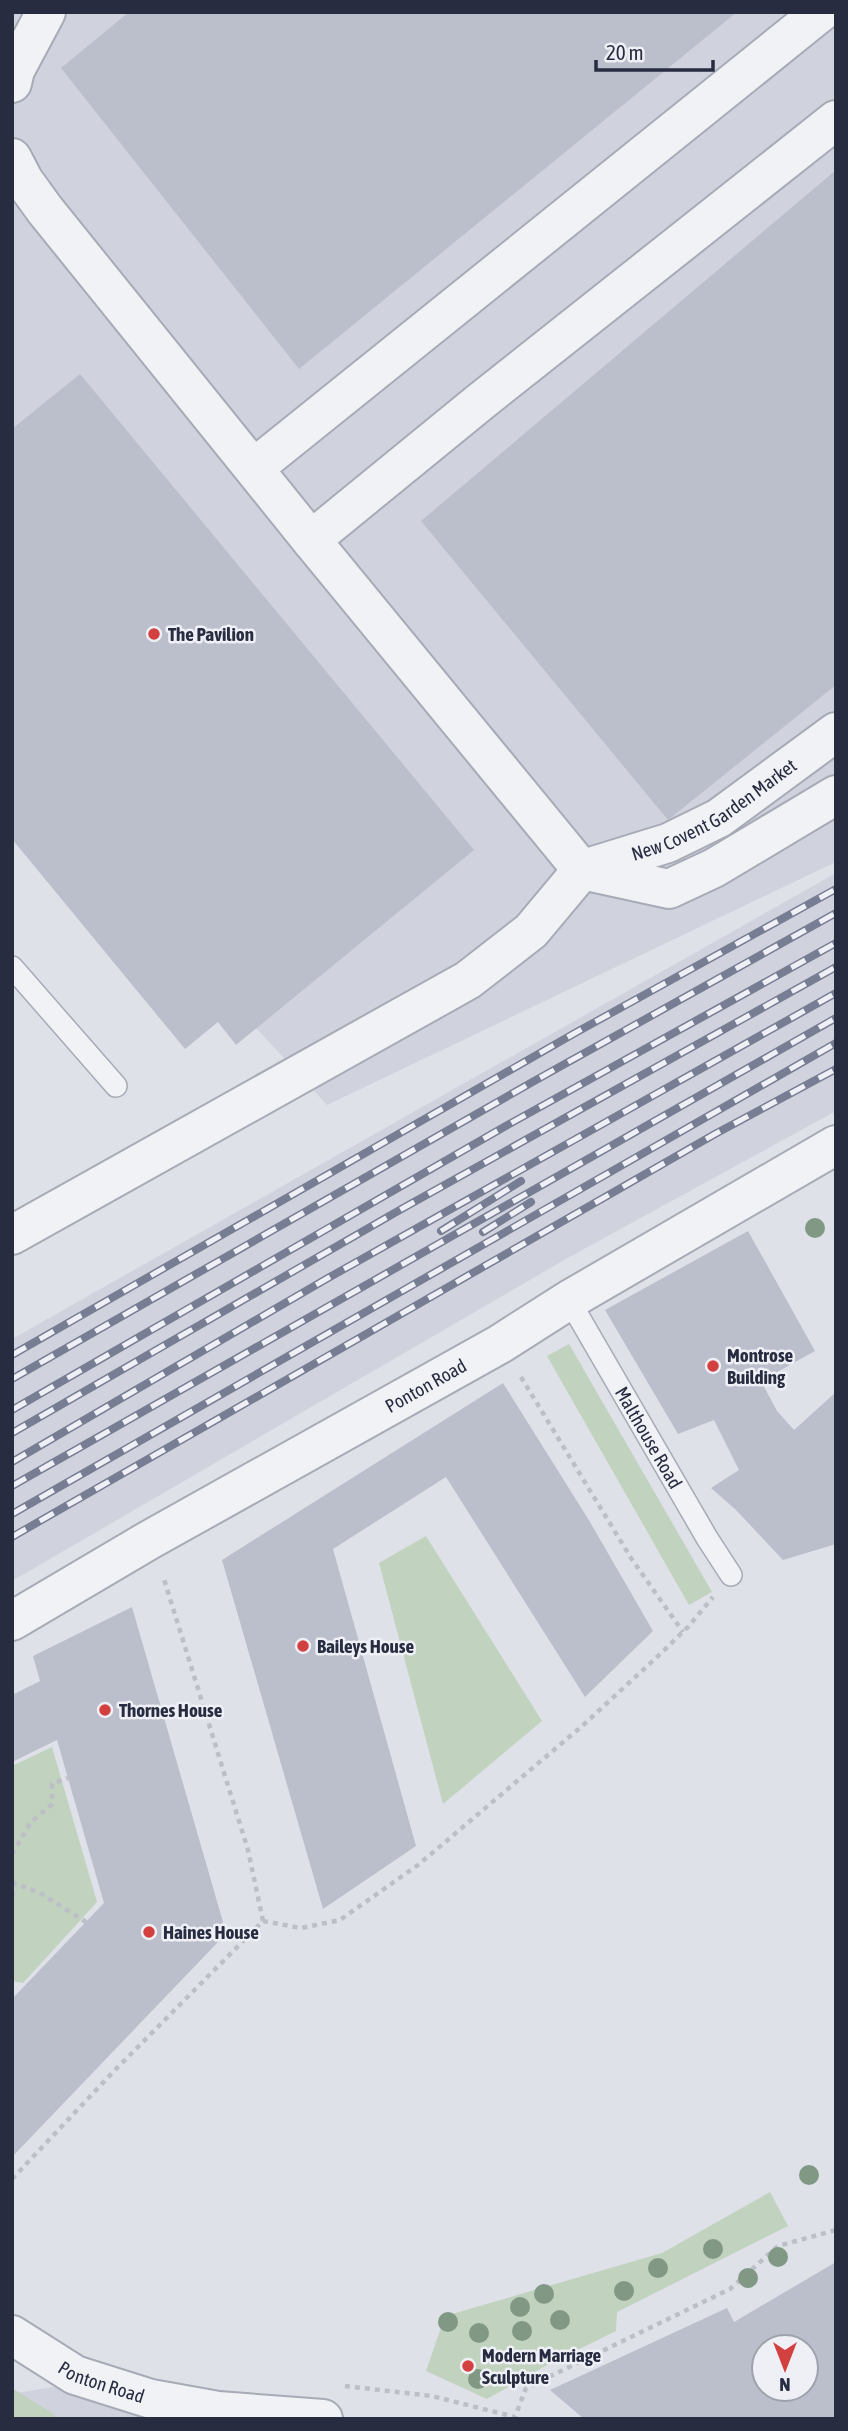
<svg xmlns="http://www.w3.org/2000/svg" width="848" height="2431" viewBox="0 0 848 2431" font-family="'Asap Condensed',sans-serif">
  <rect width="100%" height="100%" fill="#dee1e8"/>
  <g fill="#d0d3dd">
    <path d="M12,12H836V862L327,1105L12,763Z"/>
    <path d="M836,873V1111L573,1255L12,1581V1339Z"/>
    <path d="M63,2385L209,2419H12V2394Z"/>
  </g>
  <g fill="#c1d2bf">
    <path d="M569,1344L712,1592L689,1605L547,1356Z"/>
    <path d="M426,1536L542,1721L443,1804L379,1563Z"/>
    <path d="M52,1747L97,1902L23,1983L12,1981V1766Z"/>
    <path d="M770,2192L788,2226L617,2312L616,2331L547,2365L487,2399L426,2371L445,2316L662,2253Z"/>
    <path d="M12,2388L54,2414L55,2419H12Z"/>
  </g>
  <g fill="#bbbfcb" fill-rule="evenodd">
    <path d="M129,12H737L299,369L61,68Z"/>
    <path d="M836,170V685L668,820L421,521Z"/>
    <path d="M80,374L474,850L236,1045L218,1022L185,1049L12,839V429Z"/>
    <path d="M748,1231L815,1351L761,1381L777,1411L794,1430L836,1392V1544L783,1560L736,1510L711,1488L739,1470L714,1420L678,1434L605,1310Z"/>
    <path d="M503,1383L590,1522L653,1631L585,1697L446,1477L333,1549L416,1846L323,1909L222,1560Z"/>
    <path d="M132,1607L223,1922L218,1942L12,2157V1999L104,1903L57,1740L12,1762V1695L40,1681L33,1656Z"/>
    <path d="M836,2262V2419H584L550,2390L727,2308L734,2322ZM764,2347H806V2389H764Z"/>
  </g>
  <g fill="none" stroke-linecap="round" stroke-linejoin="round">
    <defs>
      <g id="service">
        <path d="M12,967L116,1086"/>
        <path id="s1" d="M569,1300L707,1538L731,1575"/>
      </g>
      <g id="minor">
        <path d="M12,83L15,70L46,12"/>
        <path d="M12,158L24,181L45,210L311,540L582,870L669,889L714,868L836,795"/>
        <path d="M254,468L821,12"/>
        <path d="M311,540L480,402L836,120"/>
        <path id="s2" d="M584,869L668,843L719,818L836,732"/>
        <path d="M12,1235L468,980L531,931L582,870"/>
        <path id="s3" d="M12,1621L151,1539L500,1344L569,1300L836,1145"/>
        <path id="s4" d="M12,2335L75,2375L151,2399L218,2411L323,2419"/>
      </g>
    </defs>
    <use href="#service" stroke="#a7abb6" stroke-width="24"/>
    <use href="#minor" stroke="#a7abb6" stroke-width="42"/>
    <g stroke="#bcbfc7" stroke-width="4.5" stroke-dasharray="5 5" stroke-linecap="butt">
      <path d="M521,1377L631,1558L683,1632"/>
      <path d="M12,1854L31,1822L52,1804V1784L68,1778"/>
      <path d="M12,1882L42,1894L86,1922"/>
      <path d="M12,1896L15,1883"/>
      <path d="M263,1921L301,1928L340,1920L418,1865L581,1727L656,1658L688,1627L713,1597"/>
      <path d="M12,2179L115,2070L263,1921L248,1850L163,1576"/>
      <path d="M345,2386L432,2396L515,2417L526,2388L730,2289L778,2246L836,2230"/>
    </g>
    <use href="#service" stroke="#f1f2f6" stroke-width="21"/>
    <use href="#minor" stroke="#f1f2f6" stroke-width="38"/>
    <defs>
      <g id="rail">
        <path d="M441,1231L521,1181"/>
        <path d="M483,1232L531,1202"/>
        <path d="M12,1355L575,1033L836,889"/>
        <path d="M12,1379L536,1080L836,913"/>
        <path d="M12,1410L504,1127L836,943"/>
        <path d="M12,1433L405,1207L836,967"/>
        <path d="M12,1462L328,1278L836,993"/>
        <path d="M12,1486L836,1018"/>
        <path d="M12,1514L836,1043"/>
        <path d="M12,1537L715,1134L836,1069"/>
      </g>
    </defs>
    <use href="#rail" stroke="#777d92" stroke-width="8"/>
    <use href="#rail" stroke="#eef0f6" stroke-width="5" stroke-dasharray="16" stroke-linecap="butt"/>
  </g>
  <g fill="#819885">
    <circle cx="815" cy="1228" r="10"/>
    <circle cx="809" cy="2175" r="10"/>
    <circle cx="713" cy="2249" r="10"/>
    <circle cx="778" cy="2257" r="10"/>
    <circle cx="658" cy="2268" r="10"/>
    <circle cx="748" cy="2278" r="10"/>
    <circle cx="624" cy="2291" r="10"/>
    <circle cx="544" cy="2294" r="10"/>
    <circle cx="520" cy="2307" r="10"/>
    <circle cx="560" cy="2320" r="10"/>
    <circle cx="448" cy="2322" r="10"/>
    <circle cx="522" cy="2331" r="10"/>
    <circle cx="479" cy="2333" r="10"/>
    <circle cx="478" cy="2379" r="10"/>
  </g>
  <g fill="#d2413f" stroke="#eef0f6" stroke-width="2.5">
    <circle cx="154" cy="634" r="7"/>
    <circle cx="713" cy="1366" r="7"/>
    <circle cx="303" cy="1646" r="7"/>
    <circle cx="105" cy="1710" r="7"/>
    <circle cx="149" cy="1932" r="7"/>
    <circle cx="468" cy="2366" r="7"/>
  </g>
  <g text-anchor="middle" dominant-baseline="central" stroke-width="5" stroke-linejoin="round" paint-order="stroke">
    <g font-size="19" font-weight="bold" fill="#272c40" stroke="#eef0f6" text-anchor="start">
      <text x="168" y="634">The Pavilion</text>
      <text x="727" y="1355">Montrose<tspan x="727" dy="22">Building</tspan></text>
      <text x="317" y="1646">Baileys House</text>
      <text x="119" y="1710">Thornes House</text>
      <text x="163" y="1932">Haines House</text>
      <text x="482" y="2355">Modern Marriage<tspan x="482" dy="22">Sculpture</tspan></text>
    </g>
    <g font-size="19" fill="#272c40" stroke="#eef0f6">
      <text stroke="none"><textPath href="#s2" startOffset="144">New Covent Garden Market</textPath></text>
      <text stroke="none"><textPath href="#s3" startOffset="476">Ponton Road</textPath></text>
      <text stroke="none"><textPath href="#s1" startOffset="159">Malthouse Road</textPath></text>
      <text stroke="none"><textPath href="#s4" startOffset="102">Ponton Road</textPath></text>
    </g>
  </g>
  <rect width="848" height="2431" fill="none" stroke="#272c40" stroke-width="28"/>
  <g transform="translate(785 2368) rotate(180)"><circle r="33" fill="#eef0f6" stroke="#9ea2ad" stroke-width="2"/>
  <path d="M0-5L12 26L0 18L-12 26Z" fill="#d2413f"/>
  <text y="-10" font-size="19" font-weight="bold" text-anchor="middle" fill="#272c40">N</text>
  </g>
  <path d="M596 60v10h117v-10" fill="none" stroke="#272c40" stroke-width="3.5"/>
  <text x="606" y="60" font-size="21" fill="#272c40" stroke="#eef0f6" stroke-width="5" paint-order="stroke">20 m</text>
</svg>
